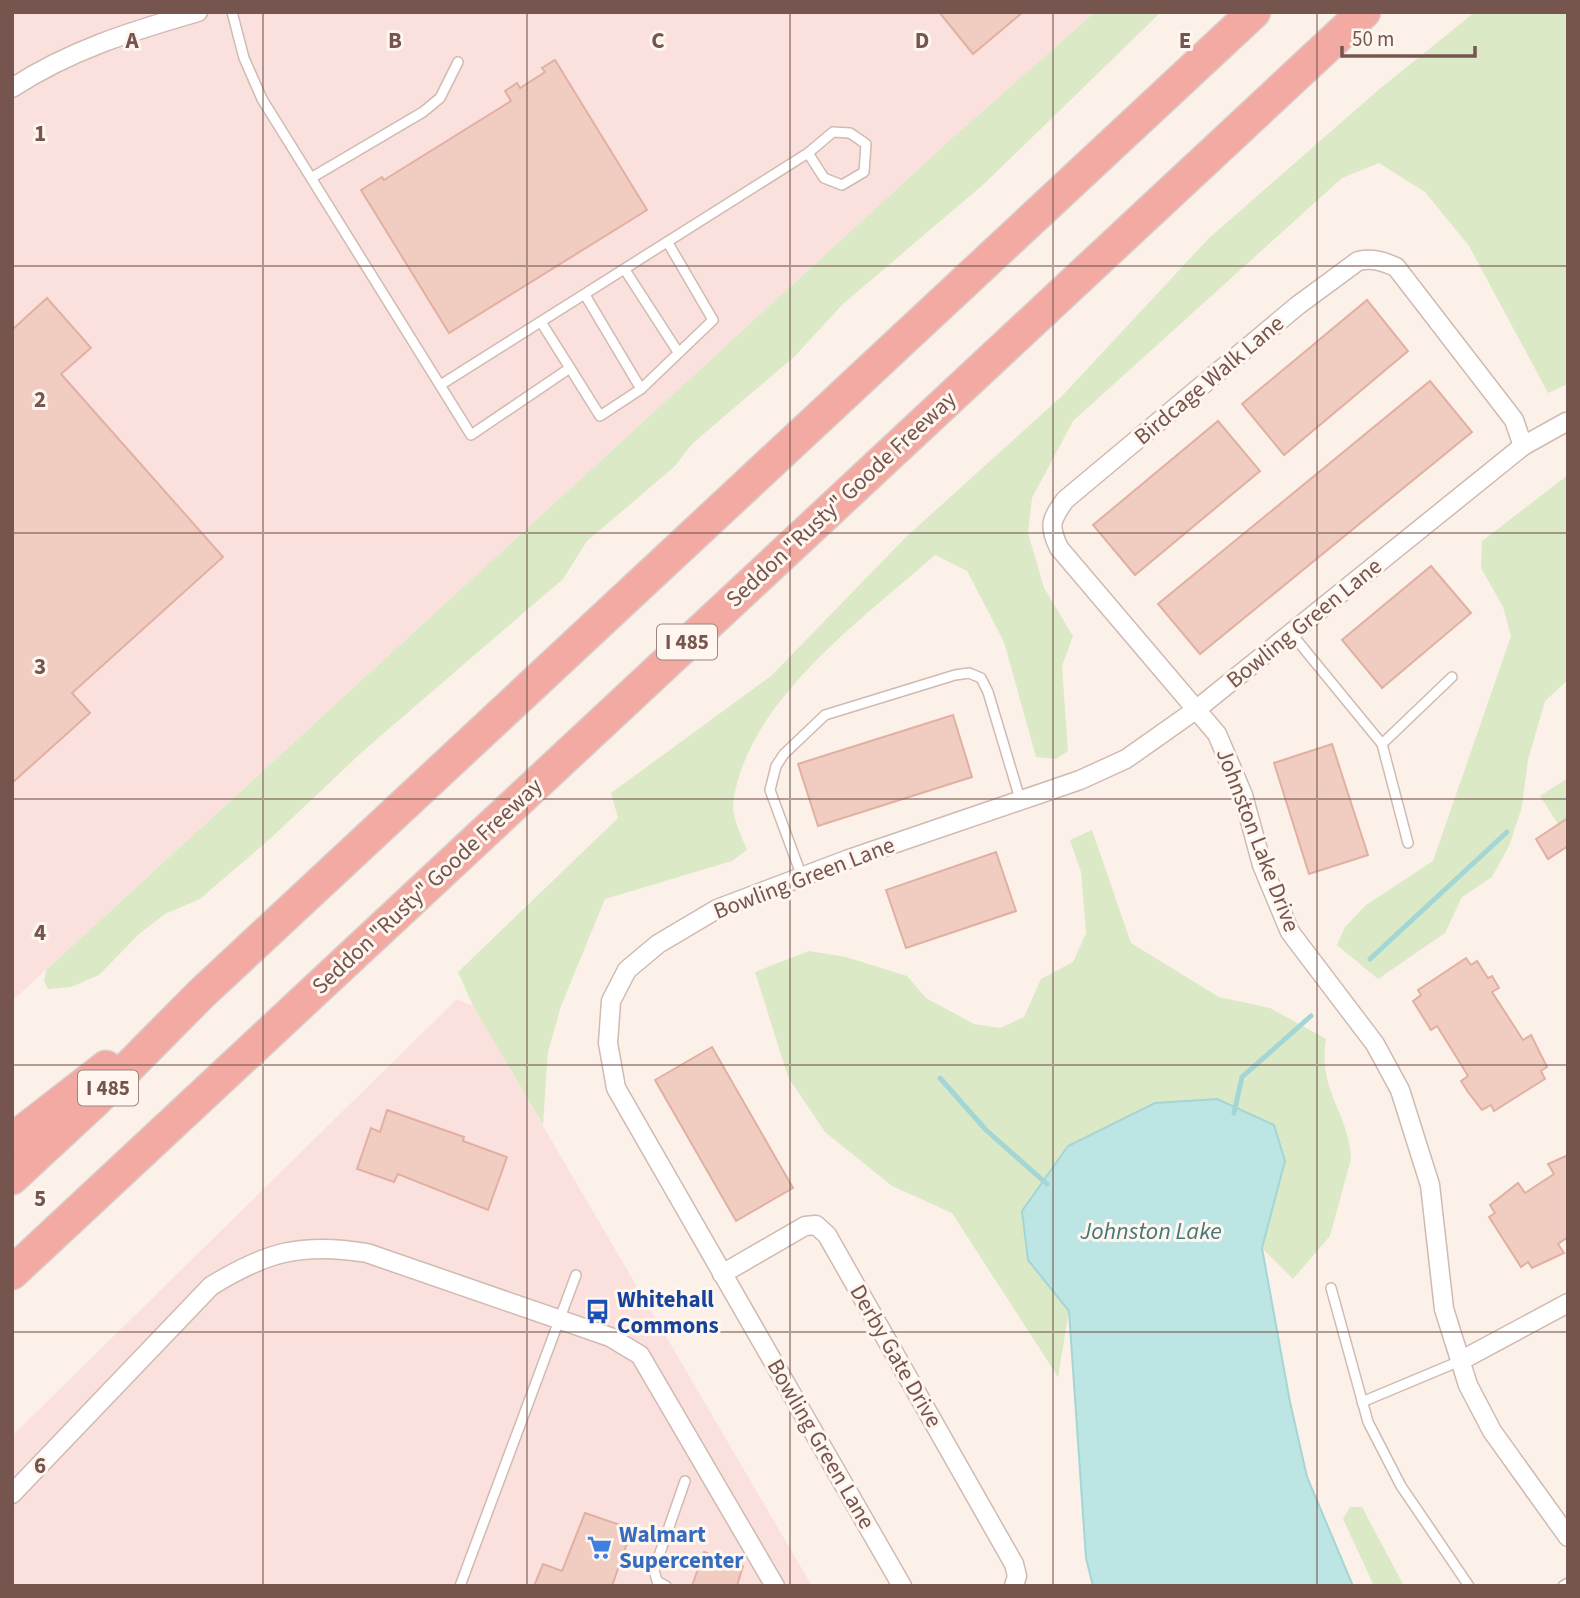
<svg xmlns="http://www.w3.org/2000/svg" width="1580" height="1598" viewBox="0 0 1580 1598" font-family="'Source Sans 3',sans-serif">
  <rect width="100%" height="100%" fill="#fcf1e9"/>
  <g fill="#fbe1dd">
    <path d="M12,12H1095L950,140L12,1001Z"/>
    <path d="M457,999L473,1006L812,1586H12V1436Z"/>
  </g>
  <g fill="#dbe9c7">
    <path d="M1095,12H1161L985,183L843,304L795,356L693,443L674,467L587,541L563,579L362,752L271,838L200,899L165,914L139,934L99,975L71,987L48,989L44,981L46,970L950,140Z"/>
    <path d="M1475,12H1568V384L1548,393L1469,246L1425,192L1379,163L1342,178L1073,421L1032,498L1028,533L1044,588L1073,636L1062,666L1068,751L1056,759L1036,757L1004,642L967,571L935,555C863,619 746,701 733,804C732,817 742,837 747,850L732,861L605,899L561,1006L548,1052L543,1125L473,1006L458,972L618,818L611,793L771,676L906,537L1062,396L1209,238L1377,91Z"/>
    <path d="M1568,475V680L1545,701L1528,760L1522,807L1509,846L1492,877L1462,897L1445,933L1378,979L1337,945L1345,927L1366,905L1433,861L1511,636L1503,607L1481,568L1482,541Z"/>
    <path d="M1568,778V818L1558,824L1540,796Z"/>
    <path d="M1092,830L1131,943L1219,997L1270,1008L1326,1039C1317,1090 1350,1115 1351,1159L1330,1236L1293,1279L1262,1248L1285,1161L1155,1103L1068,1146L1022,1211L1028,1260L1069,1311L1058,1377L952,1213L892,1186L825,1132L788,1077L755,972L809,951L846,957L907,976L926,998L974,1024L1000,1028L1024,1017L1041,979L1073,962L1086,933L1081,872L1070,840Z"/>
    <path d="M1350,1507H1362L1404,1586H1374L1343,1519Z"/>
  </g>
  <path fill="#bde5e4" stroke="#a4d6d6" stroke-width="2" d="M1217,1099L1274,1125L1285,1161L1262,1248L1290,1402L1307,1477L1353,1586H1093L1086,1558L1069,1311L1028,1260L1022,1211L1068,1146L1155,1103Z"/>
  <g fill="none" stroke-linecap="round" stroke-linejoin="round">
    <g stroke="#a4d6d6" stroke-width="5">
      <path d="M1370,959L1507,832"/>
      <path d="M940,1078L986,1130L1047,1184"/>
      <path d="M1234,1113L1242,1077L1311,1016"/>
    </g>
  </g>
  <g fill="#f0ccc1" stroke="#e2b0a2" stroke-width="2">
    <path d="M939,12H1023L973,54Z"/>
    <path d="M555,60L647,210L449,333L361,190L382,177L384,180L511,101L505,91L517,83L520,88L545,72L542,68Z"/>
    <path d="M47,298L91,348L61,374L223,557L72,693L90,713L12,783V330Z"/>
    <path d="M1367,300L1408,351L1284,455L1242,404Z"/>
    <path d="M1430,381L1472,432L1200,654L1158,604Z"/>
    <path d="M1218,421L1260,471L1135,575L1093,525Z"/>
    <path d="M1431,566L1471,613L1382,688L1342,640Z"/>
    <path d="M953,715L972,777L818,826L798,764Z"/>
    <path d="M1332,744L1368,855L1309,874L1274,763Z"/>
    <path d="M1568,818V846L1548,859L1536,839Z"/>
    <path d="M996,852L1016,911L906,948L886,890Z"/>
    <path d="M1466,958L1471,965L1477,961L1488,978L1492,976L1499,988L1492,992L1523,1040L1531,1035L1547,1067L1541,1071L1545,1079L1494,1111L1491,1105L1482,1110L1468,1092L1461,1081L1468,1076L1457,1058L1437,1026L1431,1030L1413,1001L1421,995L1418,990Z"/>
    <path d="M712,1047L793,1188L736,1221L655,1080Z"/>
    <path d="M387,1110L464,1137L463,1141L507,1157L488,1210L398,1174L394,1182L357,1169L371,1128L380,1132Z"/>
    <path d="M1568,1155V1237L1558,1244L1564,1253L1532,1268L1528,1262L1521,1267L1489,1217L1495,1213L1490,1205L1518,1183L1525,1193L1554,1174L1548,1164Z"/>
    <path d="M585,1513L632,1529L612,1586H534L543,1564L562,1571Z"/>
    <path d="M704,1552L743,1566L737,1586H692Z"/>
  </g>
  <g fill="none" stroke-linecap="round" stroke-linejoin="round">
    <defs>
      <g id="service">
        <path d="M232,12L244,58L262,99L471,435L570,368L600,416L641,389L713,320L668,243"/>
        <path d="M311,178L423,112L440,98L458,62"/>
        <path d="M625,270L678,352"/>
        <path d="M585,295L641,389"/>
        <path d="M541,322L570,368"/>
        <path d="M442,384L808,153L833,132L850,133L866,144L864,172L842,185L824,178L808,153"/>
        <path d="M1291,633L1382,744L1408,843"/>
        <path d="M1382,744L1452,677"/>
        <path d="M802,877L770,790L776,766L784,754L825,715L955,675L969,673L981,678L988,692L1020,799"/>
        <path d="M1331,1288L1368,1422L1401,1486L1469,1586"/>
        <path d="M1362,1402L1460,1361"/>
        <path d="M460,1586L576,1275"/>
        <path d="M666,1586L657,1581L654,1570L685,1481"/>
        <path d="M1563,1586L1568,1583"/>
      </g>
      <g id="minor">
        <path d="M12,88C70,50 132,31 198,12"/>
        <path d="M1523,446L1514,420L1396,267C1382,261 1373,258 1358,261L1297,306L1065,500C1051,520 1048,525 1059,548L1217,734L1243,795L1262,865L1290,932L1375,1044L1400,1090L1430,1185L1444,1309L1468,1385L1492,1431L1568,1537"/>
        <path d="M722,1274L805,1226L816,1225L827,1235L1014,1564L1017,1576L1014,1586"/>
        <path d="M1460,1361L1568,1303"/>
        <path d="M12,1494L211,1286C266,1252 302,1242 367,1253L610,1337L640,1355L775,1586"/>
        <path d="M902,1586L616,1088L608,1043L611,1001L627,970L658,944L717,909L849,859L1080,780L1126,759L1197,709L1523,446L1566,422"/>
      </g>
      <g id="motorway">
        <path d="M12,1140L106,1067"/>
        <path d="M12,1178L95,1101L201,994L1254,12"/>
        <path d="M12,1273L1364,12"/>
      </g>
    </defs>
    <use href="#service" stroke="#d0bab1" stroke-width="12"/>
    <use href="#minor" stroke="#d0bab1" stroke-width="21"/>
    <use href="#motorway" stroke="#d8cfcd" stroke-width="35"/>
    <use href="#service" stroke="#fff" stroke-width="9"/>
    <use href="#minor" stroke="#fff" stroke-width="18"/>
    <use href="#motorway" stroke="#f3aaa2" stroke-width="32"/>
  </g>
  <path fill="none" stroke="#75554d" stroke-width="2" stroke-opacity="0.55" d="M263,12V1586M527,12V1586M790,12V1586M1053,12V1586M1317,12V1586M12,266H1568M12,533H1568M12,799H1568M12,1065H1568M12,1332H1568"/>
  <defs>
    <symbol id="bus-bare" viewBox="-9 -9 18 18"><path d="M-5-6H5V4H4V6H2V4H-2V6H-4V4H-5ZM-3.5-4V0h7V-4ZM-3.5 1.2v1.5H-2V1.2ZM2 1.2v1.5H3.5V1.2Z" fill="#1a4fb4" stroke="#fef6ef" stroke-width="2.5" paint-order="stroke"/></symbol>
    <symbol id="supermarket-bare" viewBox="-9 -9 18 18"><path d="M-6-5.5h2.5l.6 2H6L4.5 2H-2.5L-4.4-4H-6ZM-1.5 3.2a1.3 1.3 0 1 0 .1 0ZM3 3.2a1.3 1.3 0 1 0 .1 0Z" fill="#3f7fe0" stroke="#fef6ef" stroke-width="2.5" paint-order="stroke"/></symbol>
  </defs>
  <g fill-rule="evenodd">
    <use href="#bus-bare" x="580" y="1294" width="35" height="35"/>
    <use href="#supermarket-bare" x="582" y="1530" width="35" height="35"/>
  </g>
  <g text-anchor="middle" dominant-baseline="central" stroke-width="6" stroke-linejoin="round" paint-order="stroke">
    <g fill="#fef6ef" stroke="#9e857e" stroke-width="2">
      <rect x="657" y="624.5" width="60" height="35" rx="5"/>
      <rect x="78" y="1070.5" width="60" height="35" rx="5"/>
    </g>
    <g font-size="21" font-weight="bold" fill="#75554d">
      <text x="687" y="642">I 485</text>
      <text x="108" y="1088">I 485</text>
    </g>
    <g font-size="23" fill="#75554d" stroke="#fef6ef">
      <text transform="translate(1209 380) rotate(-40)">Birdcage Walk Lane</text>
      <text transform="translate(841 499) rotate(-43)">Seddon "Rusty" Goode Freeway</text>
      <text transform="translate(1304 623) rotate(-39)">Bowling Green Lane</text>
      <text transform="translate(1258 840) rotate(69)">Johnston Lake Drive</text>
      <text transform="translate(804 878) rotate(-21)">Bowling Green Lane</text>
      <text transform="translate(427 886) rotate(-43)">Seddon "Rusty" Goode Freeway</text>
      <text transform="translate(896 1356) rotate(60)">Derby Gate Drive</text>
      <text transform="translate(821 1444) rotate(60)">Bowling Green Lane</text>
    </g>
    <g font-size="23" font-weight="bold" fill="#164399" stroke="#fef6ef" text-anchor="start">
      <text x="617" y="1299">Whitehall<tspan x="617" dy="26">Commons</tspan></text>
    </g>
    <g font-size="23" font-weight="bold" fill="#366cbe" stroke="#fef6ef" text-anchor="start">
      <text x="619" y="1534">Walmart<tspan x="619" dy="26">Supercenter</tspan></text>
    </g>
    <g font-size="24" font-style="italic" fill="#41797a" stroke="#fef6ef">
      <text x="1151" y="1231">Johnston Lake</text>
    </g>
  </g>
  <g font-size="23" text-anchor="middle" font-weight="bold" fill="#75554d" stroke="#fef6ef" stroke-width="6" stroke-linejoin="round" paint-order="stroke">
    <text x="132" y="48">A</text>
    <text x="395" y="48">B</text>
    <text x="658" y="48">C</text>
    <text x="922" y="48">D</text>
    <text x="1185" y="48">E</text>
    <text x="40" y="141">1</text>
    <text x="40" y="407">2</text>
    <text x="40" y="674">3</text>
    <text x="40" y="940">4</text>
    <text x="40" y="1206">5</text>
    <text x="40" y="1473">6</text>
  </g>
  <rect width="1580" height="1598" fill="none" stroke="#75554d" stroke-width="28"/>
  <path d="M1342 46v10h133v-10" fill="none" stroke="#75554d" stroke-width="3.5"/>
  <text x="1352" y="46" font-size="21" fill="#75554d" stroke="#fef6ef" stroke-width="5" paint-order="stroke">50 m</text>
</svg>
